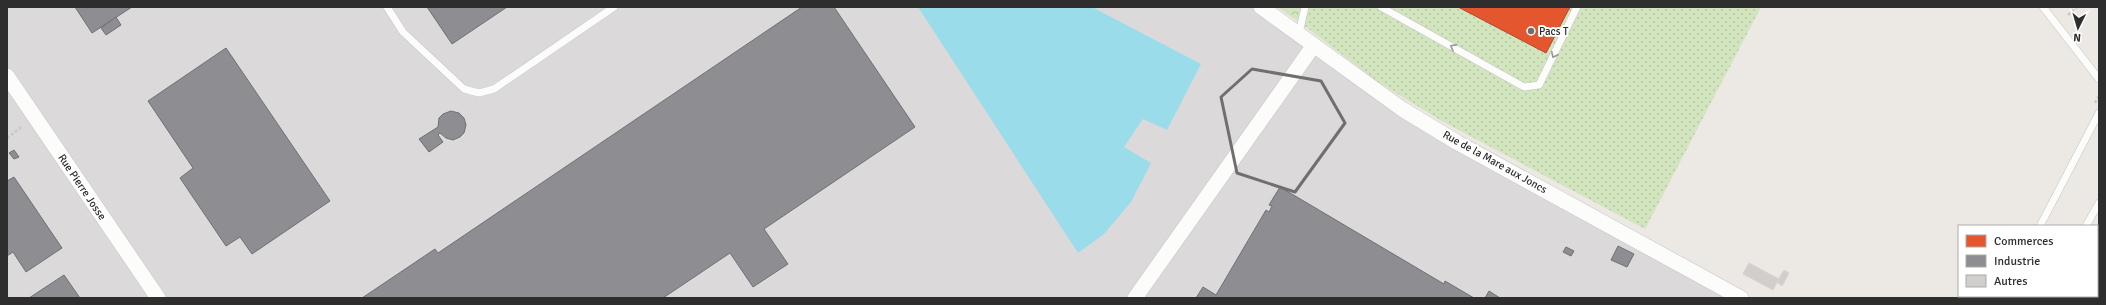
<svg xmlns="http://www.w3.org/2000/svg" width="2106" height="305" viewBox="0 0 2106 305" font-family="Signika,sans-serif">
  <defs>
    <pattern id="grass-dots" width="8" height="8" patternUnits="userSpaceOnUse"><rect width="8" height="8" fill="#d2e5bf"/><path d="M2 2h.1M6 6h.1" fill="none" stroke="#b5c5a4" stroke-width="1.8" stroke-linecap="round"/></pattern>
    <pattern id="forest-crowns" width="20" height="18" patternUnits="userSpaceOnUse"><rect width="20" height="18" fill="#d2e5bf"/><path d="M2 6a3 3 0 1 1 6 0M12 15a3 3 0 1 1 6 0" fill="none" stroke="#b5c5a4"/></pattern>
  </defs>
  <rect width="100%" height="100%" fill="#ece8e4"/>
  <path fill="#dcd9db" d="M7,7H1261L1402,109L1741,298H7Z"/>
  <path fill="url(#grass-dots)" d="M1305,7H1761L1645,229L1440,120L1378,82L1302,24Z"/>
  <path fill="url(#forest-crowns)" d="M1277,7H1305L1302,24Z"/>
  <path fill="#9bdcea" d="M918,7H1092L1201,64L1167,130L1143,119L1124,147L1151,163L1131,202L1104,234L1078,253Z"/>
  <path fill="#e4572e" stroke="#ad4b2e" d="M1458,7H1570L1546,53Z"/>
  <g fill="#8d8d92" stroke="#707074">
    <path d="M75,7H132L92,33Z"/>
    <path d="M427,7H507L452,44Z"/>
    <path d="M802,7H834L915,127L764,229L788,264L753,287L730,253L663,298H362L435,249L438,253Z"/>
    <path d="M116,17L121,25L106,35L101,28Z"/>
    <path d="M226,48L330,201L252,254L240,237L226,246L180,178L193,168L148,101Z"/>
    <path d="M451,111L459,113L464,118L466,125L464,133L460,137L453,140L446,138L440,133L438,135L443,142L429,152L419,139L438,127L439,118L443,114Z"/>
    <path d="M14,150L19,157L14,159L9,153Z"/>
    <path d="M14,177L62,248L26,272L13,252L7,256V181Z"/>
    <path d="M1280,187L1444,284L1445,281L1474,298H1196L1203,287L1216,295L1266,210L1269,212L1272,206L1269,205Z"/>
    <path d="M1618,246L1634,254L1627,267L1611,260Z"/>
    <path d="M1566,247L1574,251L1571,256L1563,252Z"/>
    <path d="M64,275L80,298H29Z"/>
    <path d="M1489,291L1500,298H1485Z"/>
  </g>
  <g fill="#d1cecb" stroke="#d7d4d0">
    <path d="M1749,263L1779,279L1773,290L1743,274Z"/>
    <path d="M1784,270L1789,273L1782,286L1777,282Z"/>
  </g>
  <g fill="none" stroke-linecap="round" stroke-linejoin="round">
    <defs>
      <g id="service">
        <path d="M387,7L403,32L464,89L479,93L494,89L614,7"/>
        <path d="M1381,7L1524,87L1539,85L1577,7"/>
        <path d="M2043,7L2099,79"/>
        <path d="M1299,33L1305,7"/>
        <path d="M2040,226L2099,113"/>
        <path d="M2086,226L2099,203"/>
        <path d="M1984,298L1986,296"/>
        <path d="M1991,298L1993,296"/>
        <path d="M2001,298L2002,296"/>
        <path d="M2049,298L2050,296"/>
      </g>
      <g id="minor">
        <path d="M1261,7L1402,109L1458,143L1741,298"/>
        <path d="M7,76L158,298"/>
        <path d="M1135,298L1314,45"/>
      </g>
    </defs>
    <use href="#service" stroke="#c5c5c5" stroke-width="8"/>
    <use href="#minor" stroke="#c5c5c5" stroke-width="16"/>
    <g stroke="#c9c9c8" stroke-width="2.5" stroke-dasharray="3 2" stroke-linecap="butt">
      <path d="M2068,15L2077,7"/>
      <path d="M2095,103L2099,96"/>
      <path d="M7,138L23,126"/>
    </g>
    <use href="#service" stroke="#fcfcfb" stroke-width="7"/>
    <use href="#minor" stroke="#fcfcfb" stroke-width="15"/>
  </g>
  <defs><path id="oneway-chevron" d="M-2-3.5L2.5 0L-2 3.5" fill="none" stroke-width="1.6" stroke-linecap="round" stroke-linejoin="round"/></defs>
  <g stroke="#959594">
    <use href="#oneway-chevron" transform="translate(1453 47) rotate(-151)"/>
    <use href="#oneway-chevron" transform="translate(1554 55) rotate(116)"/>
  </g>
  <path fill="none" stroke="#706f6e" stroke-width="3" stroke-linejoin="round" d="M1252,69L1321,81L1345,123L1295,192L1237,173L1221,97Z"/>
  <circle fill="#706f6e" stroke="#fff" stroke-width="1.5" cx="1531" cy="31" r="4"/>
  <g text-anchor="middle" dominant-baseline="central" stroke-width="4" stroke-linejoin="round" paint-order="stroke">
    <g font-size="11" fill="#2e2e2e" stroke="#fff" text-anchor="start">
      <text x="1539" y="31">Pacs T</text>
    </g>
    <g font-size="11" fill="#2e2e2e" stroke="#fff">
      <text transform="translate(1495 162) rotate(29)">Rue de la Mare aux Joncs</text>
      <text transform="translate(82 187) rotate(56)">Rue Pierre Josse</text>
    </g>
  </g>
  <rect width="2106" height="305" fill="none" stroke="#2e2e2e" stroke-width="16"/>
  <rect x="1958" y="225" width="140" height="72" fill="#ffffff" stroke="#ababab"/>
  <rect x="1966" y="235" width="20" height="12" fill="#e4572e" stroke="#ababab"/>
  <text x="1994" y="245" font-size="12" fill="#2e2e2e">Commerces</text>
  <rect x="1966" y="255" width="20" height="12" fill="#8d8d92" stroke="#ababab"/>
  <text x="1994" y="265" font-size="12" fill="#2e2e2e">Industrie</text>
  <rect x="1966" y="275" width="20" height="12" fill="#d1cecb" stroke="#ababab"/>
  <text x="1994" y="285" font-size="12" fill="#2e2e2e">Autres</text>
  <g transform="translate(2078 28) rotate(185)" stroke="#ffffff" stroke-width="3" paint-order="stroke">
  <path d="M0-3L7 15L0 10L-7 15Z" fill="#2e2e2e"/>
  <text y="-6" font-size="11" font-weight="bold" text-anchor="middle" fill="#2e2e2e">N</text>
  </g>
</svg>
